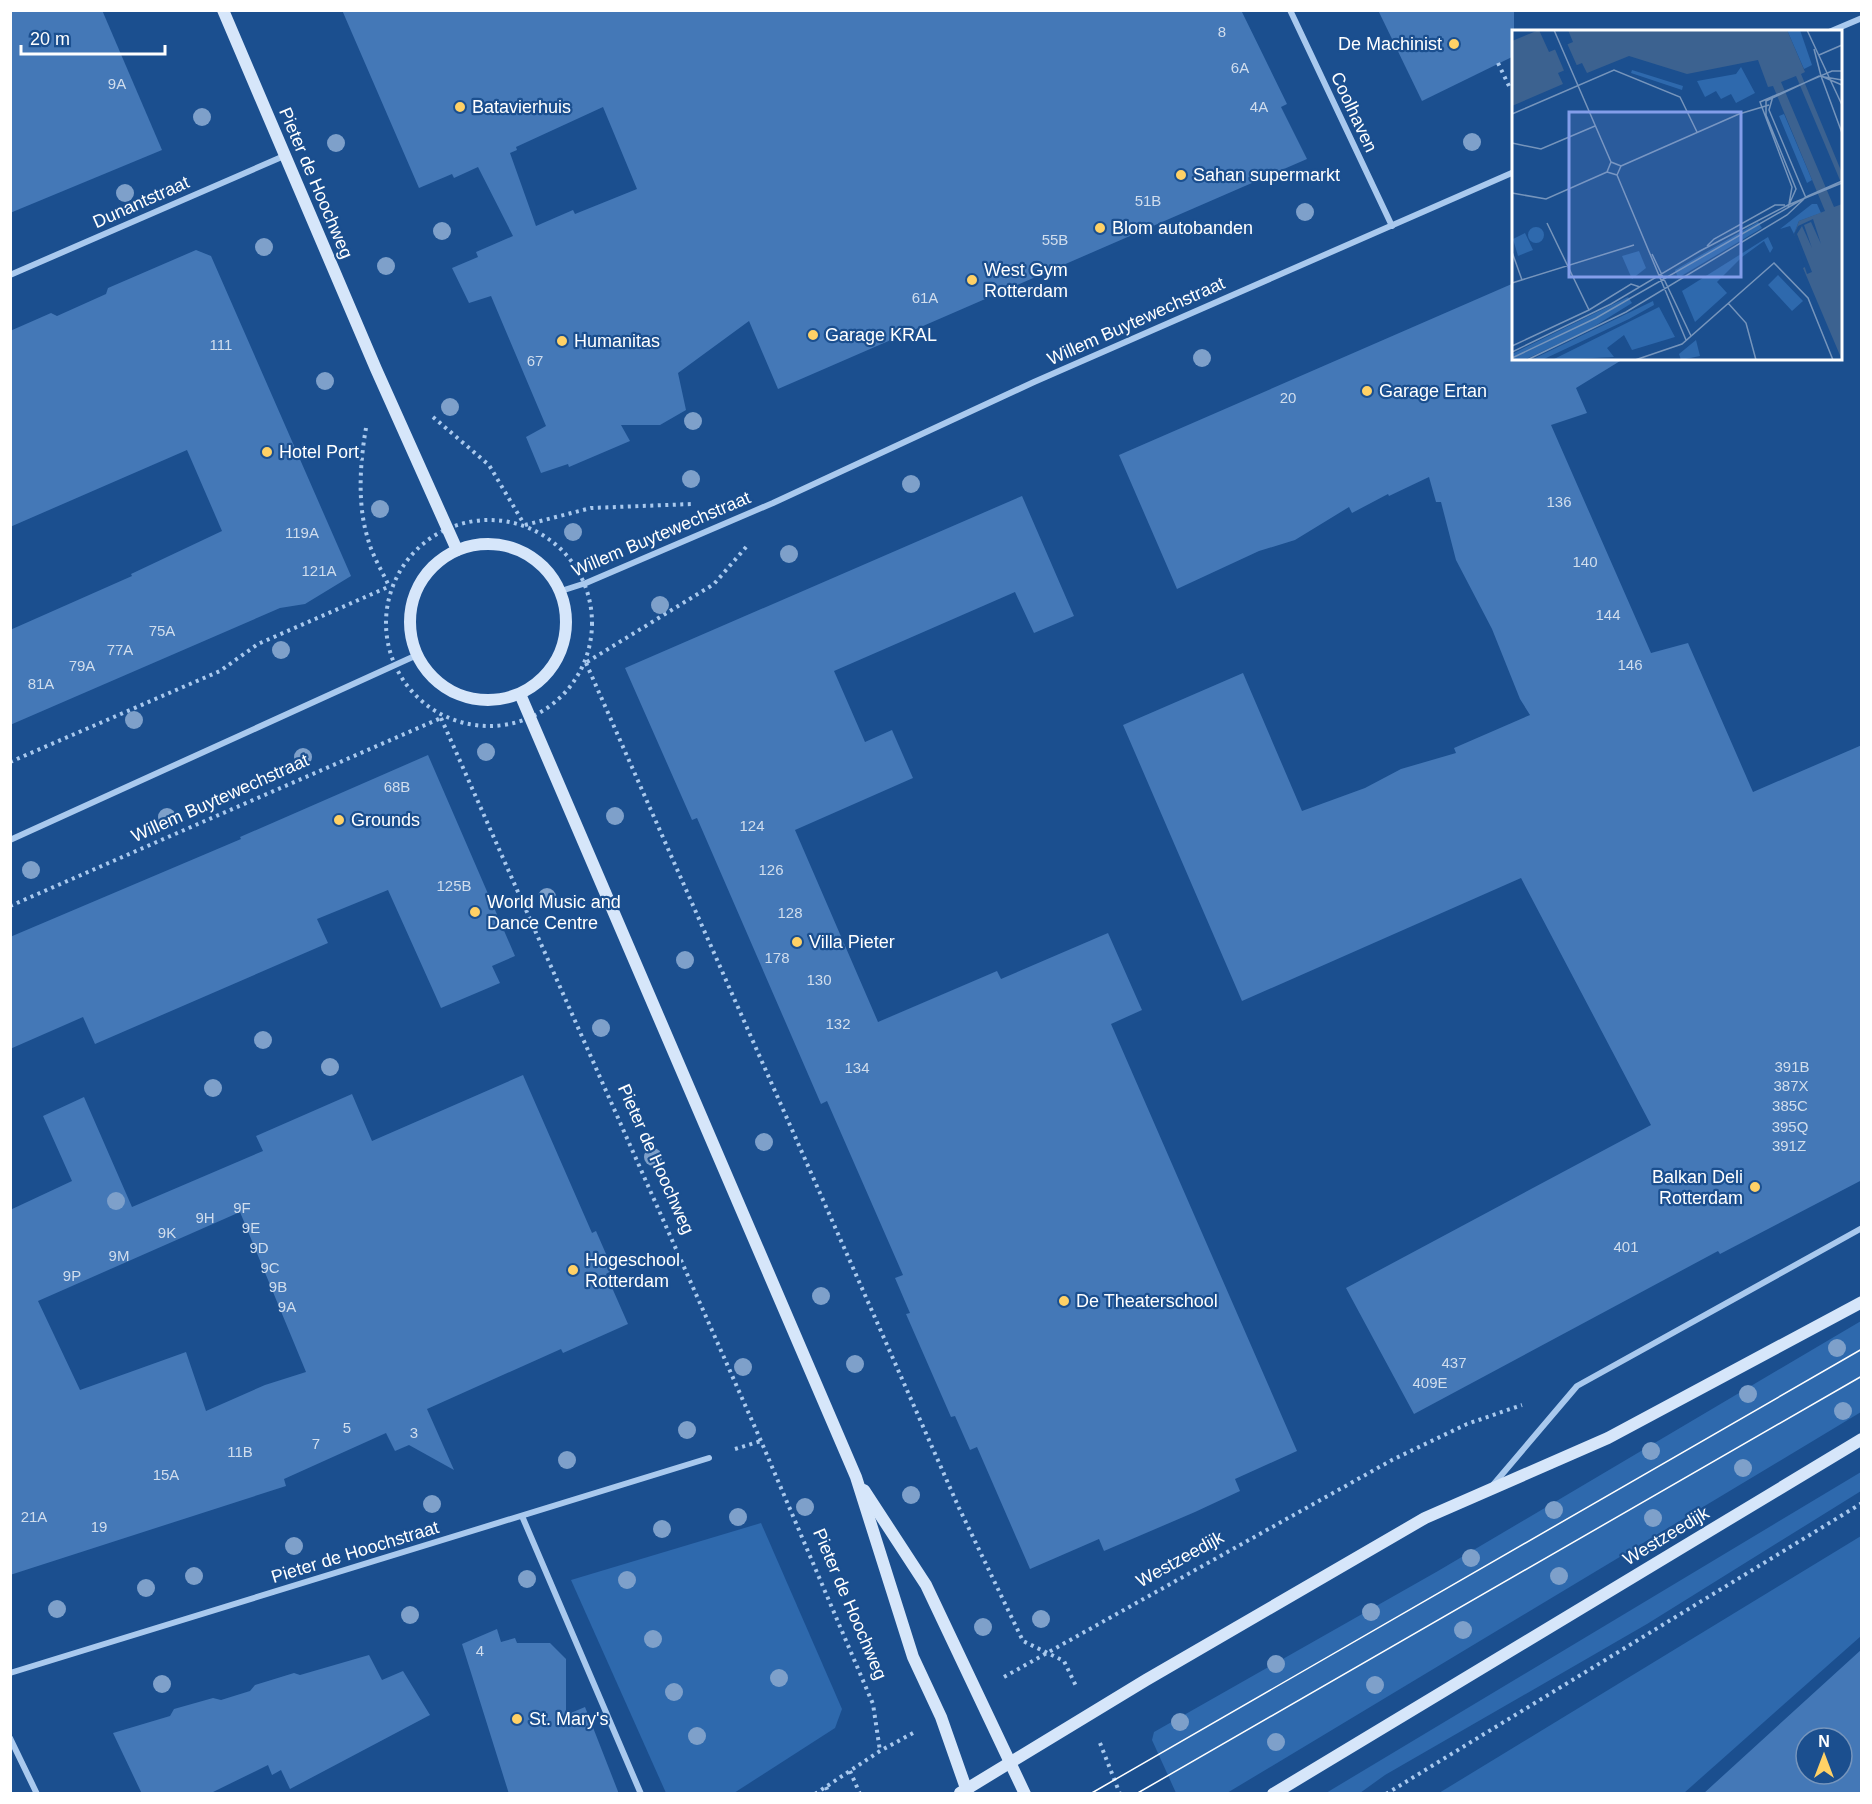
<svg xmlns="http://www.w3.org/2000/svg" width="1872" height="1804" viewBox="0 0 1872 1804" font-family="Arial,sans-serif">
  <rect width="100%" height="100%" fill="#1b4f8f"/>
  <g fill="#2e69ad">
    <path d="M1861,1321V1412L1227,1793H1176L1152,1740L1154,1732L1438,1571Z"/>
    <path d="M1861,1472V1491L1647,1624L1385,1775L1360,1793H1326Z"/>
    <path d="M761,1523L842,1709L835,1728L734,1793H666L571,1580Z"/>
    <path d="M1861,1536V1636L1684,1793H1439Z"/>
  </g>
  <g fill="#4478b7" fill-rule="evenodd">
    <path d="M10,10H102L162,150L10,213Z"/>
    <path d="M342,10H1241L1287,104L1281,107L1307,159L778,389L749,321L678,373L686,410L660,425H621L630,441L569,467L568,464L541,473L526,437L546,426L491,296L469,303L452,268L478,257L476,252L513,236L478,167L454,178L452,174L419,188ZM603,107L637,189L575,214L573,210L536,226L510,153L517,150L516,147Z"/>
    <path d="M1378,10H1514V56L1422,101Z"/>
    <path d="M196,250L211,256L351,576L305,604L280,608L10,725V630L132,576L131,574L222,531L187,450L10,527V331L51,313L57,316L106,294L108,288Z"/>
    <path d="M1514,283V358H1625L1576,388L1587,413L1551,425L1651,653L1688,643L1753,792L1862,745V1180L1720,1254L1718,1251L1414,1414L1346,1288L1651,1125L1521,878L1242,1001L1123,725L1243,673L1302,811L1365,788L1401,769L1456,753L1454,748L1530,715L1520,699L1492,629L1456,560L1441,502H1436L1429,477L1389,496L1388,494L1352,513L1349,507L1295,540L1259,551L1177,589L1119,455Z"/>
    <path d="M1022,496L1074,616L1034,633L1015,592L834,671L865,742L892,730L913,778L795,830L878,1022L997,971L1001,979L1108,933L1142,1010L1111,1024L1297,1451L1235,1479L1240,1491L1195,1512L1104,1551L1099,1539L1030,1569L977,1447L970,1450L955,1416L951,1417L906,1314L910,1313L895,1278L903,1275L827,1101L821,1104L697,818L692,820L625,668Z"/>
    <path d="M428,755L515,956L492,966L500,983L441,1008L388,890L317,919L328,943L95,1044L83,1017L10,1049V937L241,839L240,837Z"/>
    <path d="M523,1075L592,1233L596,1231L613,1270L606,1274L628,1324L563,1353L561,1349L427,1409L454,1470L409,1445L395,1451L386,1433L284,1479L286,1486L10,1575V1210L72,1181L43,1116L84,1097L132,1207L263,1151L256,1136L352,1094L372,1141ZM240,1212L306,1372L265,1385L206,1411L186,1352L80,1390L38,1301Z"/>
    <path d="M497,1629L501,1642L515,1638L517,1643H550L566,1659V1715L585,1707L619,1794H509L462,1644Z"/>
    <path d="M1862,1649V1794H1703ZM1806,1738H1842V1774H1806Z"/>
    <path d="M369,1655L382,1680L403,1671L430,1715L290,1789L281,1770L272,1775L268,1765L209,1794H142L113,1733L170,1716L174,1709L213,1698L221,1700L250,1691L255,1685L294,1673L300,1675Z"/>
  </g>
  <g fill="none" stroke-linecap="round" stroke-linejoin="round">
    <g stroke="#a9c9ee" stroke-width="4" stroke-dasharray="3 4.5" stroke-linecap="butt">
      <path d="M1498,63L1509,86"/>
      <path d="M433,417L489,465L524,524"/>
      <path d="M366,428C360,462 357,505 368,539C372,555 382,571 389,586"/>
      <circle cx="489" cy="623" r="103"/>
      <path d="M525,525L591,508L692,504"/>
      <path d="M587,662L714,584L747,546"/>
      <path d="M586,663L959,1508L1023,1641L1064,1661L1076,1686"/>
      <path d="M441,718L761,1441L873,1704L880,1751"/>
      <path d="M10,762L220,671L258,644L388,587"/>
      <path d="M10,906L441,718"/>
      <path d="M735,1449L761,1441"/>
      <path d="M1004,1677L1392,1460L1467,1424L1522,1405"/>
      <path d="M1100,1743L1120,1794"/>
      <path d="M850,1771L860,1794"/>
      <path d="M826,1787L829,1794"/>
      <path d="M815,1794L880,1751L913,1733"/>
      <path d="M1386,1794L1862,1503"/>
    </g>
    <g stroke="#a9c9ee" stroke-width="6">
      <path d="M1290,10L1392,226"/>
      <path d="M1829,32L1862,18"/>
      <path d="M10,275L284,156"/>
      <path d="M561,591L586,583L773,503L1034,382L1514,172"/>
      <path d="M10,840L417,655"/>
      <path d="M1493,1485L1577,1386L1862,1228"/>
      <path d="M522,1516L641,1794"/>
      <path d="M10,1673L709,1458"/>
      <path d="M10,1738L37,1794"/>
    </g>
    <g stroke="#d6e6fa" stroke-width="12">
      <path d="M223,10L376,369L457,550"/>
      <circle cx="488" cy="622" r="78"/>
      <path d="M520,694L856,1477L913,1657L941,1717L968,1794"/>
      <path d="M864,1490L926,1585L1025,1794"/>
      <path d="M960,1793L1146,1680L1425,1518L1608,1438L1862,1302"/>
      <path d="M1273,1794L1862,1439"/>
    </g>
    <g stroke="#fff" stroke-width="1.5">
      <path d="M1090,1794L1862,1349"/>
      <path d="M1136,1794L1862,1376"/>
    </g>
  </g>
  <g fill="#7ea0ca">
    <circle cx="202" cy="117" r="9"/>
    <circle cx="1472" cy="142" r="9"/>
    <circle cx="336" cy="143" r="9"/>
    <circle cx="125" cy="193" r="9"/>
    <circle cx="1305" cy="212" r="9"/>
    <circle cx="442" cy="231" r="9"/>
    <circle cx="264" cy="247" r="9"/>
    <circle cx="386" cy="266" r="9"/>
    <circle cx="1202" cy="358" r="9"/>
    <circle cx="325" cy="381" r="9"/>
    <circle cx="450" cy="407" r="9"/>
    <circle cx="693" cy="421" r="9"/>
    <circle cx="691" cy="479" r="9"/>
    <circle cx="911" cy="484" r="9"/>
    <circle cx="380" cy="509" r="9"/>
    <circle cx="573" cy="532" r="9"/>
    <circle cx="789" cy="554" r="9"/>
    <circle cx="660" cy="605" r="9"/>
    <circle cx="281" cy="650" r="9"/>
    <circle cx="134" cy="720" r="9"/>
    <circle cx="486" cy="752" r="9"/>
    <circle cx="303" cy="757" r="9"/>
    <circle cx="615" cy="816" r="9"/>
    <circle cx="167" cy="817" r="9"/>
    <circle cx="31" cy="870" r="9"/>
    <circle cx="547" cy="897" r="9"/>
    <circle cx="685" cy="960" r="9"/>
    <circle cx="601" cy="1028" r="9"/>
    <circle cx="263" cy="1040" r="9"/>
    <circle cx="330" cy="1067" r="9"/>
    <circle cx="213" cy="1088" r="9"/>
    <circle cx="764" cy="1142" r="9"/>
    <circle cx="653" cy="1157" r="9"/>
    <circle cx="116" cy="1201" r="9"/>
    <circle cx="821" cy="1296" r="9"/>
    <circle cx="1837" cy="1348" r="9"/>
    <circle cx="855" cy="1364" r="9"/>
    <circle cx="743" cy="1367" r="9"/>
    <circle cx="1748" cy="1394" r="9"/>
    <circle cx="1843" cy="1411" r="9"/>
    <circle cx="687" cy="1430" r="9"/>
    <circle cx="1651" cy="1451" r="9"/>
    <circle cx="567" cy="1460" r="9"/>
    <circle cx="1743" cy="1468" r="9"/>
    <circle cx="911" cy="1495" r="9"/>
    <circle cx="432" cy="1504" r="9"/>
    <circle cx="805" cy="1507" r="9"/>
    <circle cx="1554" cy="1510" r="9"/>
    <circle cx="738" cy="1517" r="9"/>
    <circle cx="1653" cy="1518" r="9"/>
    <circle cx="662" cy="1529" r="9"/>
    <circle cx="294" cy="1546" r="9"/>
    <circle cx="1471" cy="1558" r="9"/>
    <circle cx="194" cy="1576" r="9"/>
    <circle cx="1559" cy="1576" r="9"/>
    <circle cx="527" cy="1579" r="9"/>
    <circle cx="627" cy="1580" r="9"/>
    <circle cx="146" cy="1588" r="9"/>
    <circle cx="57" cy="1609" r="9"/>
    <circle cx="1371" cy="1612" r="9"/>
    <circle cx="410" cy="1615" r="9"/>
    <circle cx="1041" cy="1619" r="9"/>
    <circle cx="983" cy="1627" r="9"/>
    <circle cx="1463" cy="1630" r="9"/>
    <circle cx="653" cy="1639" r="9"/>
    <circle cx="1276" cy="1664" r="9"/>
    <circle cx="779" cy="1678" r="9"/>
    <circle cx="162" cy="1684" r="9"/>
    <circle cx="1375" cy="1685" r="9"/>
    <circle cx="674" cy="1692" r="9"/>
    <circle cx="1180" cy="1722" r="9"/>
    <circle cx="697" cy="1736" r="9"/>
    <circle cx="1276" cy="1742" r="9"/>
  </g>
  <g fill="#ffd166" stroke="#1b4f8f" stroke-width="2">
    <circle cx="1454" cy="44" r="6"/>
    <circle cx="460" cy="107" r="6"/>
    <circle cx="1181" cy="175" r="6"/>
    <circle cx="1100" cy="228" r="6"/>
    <circle cx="972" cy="280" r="6"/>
    <circle cx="813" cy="335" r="6"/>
    <circle cx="562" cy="341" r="6"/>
    <circle cx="1367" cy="391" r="6"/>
    <circle cx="267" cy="452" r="6"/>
    <circle cx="339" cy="820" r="6"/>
    <circle cx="475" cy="912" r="6"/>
    <circle cx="797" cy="942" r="6"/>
    <circle cx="1755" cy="1187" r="6"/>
    <circle cx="573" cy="1270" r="6"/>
    <circle cx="1064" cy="1301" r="6"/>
    <circle cx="517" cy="1719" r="6"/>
  </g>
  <g text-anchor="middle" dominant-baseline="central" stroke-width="4.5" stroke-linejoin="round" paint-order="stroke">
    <g font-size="15" fill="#d0dded">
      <text x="1222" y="31">8</text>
      <text x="1240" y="67">6A</text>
      <text x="117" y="83">9A</text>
      <text x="1259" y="106">4A</text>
      <text x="1148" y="200">51B</text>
      <text x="1055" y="239">55B</text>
      <text x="925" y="297">61A</text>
      <text x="221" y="344">111</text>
      <text x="535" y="360">67</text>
      <text x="1288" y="397">20</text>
      <text x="1559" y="501">136</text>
      <text x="302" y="532">119A</text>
      <text x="1585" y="561">140</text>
      <text x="319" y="570">121A</text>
      <text x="1608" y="614">144</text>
      <text x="162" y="630">75A</text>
      <text x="120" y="649">77A</text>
      <text x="1630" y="664">146</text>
      <text x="82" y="665">79A</text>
      <text x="41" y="683">81A</text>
      <text x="397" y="786">68B</text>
      <text x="752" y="825">124</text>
      <text x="771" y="869">126</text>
      <text x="454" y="885">125B</text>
      <text x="790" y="912">128</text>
      <text x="777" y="957">178</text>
      <text x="819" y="979">130</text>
      <text x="838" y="1023">132</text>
      <text x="1792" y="1066">391B</text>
      <text x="857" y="1067">134</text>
      <text x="1791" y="1085">387X</text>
      <text x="1790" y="1105">385C</text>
      <text x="1790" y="1126">395Q</text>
      <text x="1789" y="1145">391Z</text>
      <text x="242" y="1207">9F</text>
      <text x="205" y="1217">9H</text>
      <text x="251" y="1227">9E</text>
      <text x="167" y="1232">9K</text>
      <text x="1626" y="1246">401</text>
      <text x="259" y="1247">9D</text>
      <text x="119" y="1255">9M</text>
      <text x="270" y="1267">9C</text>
      <text x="72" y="1275">9P</text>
      <text x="278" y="1286">9B</text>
      <text x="287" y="1306">9A</text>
      <text x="1454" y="1362">437</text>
      <text x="1430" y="1382">409E</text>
      <text x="347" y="1427">5</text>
      <text x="414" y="1432">3</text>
      <text x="316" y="1443">7</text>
      <text x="240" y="1451">11B</text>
      <text x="166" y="1474">15A</text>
      <text x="34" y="1516">21A</text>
      <text x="99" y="1526">19</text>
      <text x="480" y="1650">4</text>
    </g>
    <g font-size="18" fill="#fff" stroke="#1b4f8f" text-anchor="start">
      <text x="1442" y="44" text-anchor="end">De Machinist</text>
      <text x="472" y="107">Batavierhuis</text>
      <text x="1193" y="175">Sahan supermarkt</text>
      <text x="1112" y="228">Blom autobanden</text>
      <text x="984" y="270">West Gym<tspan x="984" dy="21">Rotterdam</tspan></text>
      <text x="825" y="335">Garage KRAL</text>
      <text x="574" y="341">Humanitas</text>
      <text x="1379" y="391">Garage Ertan</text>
      <text x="279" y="452">Hotel Port</text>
      <text x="351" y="820">Grounds</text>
      <text x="487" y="902">World Music and<tspan x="487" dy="21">Dance Centre</tspan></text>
      <text x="809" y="942">Villa Pieter</text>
      <text x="1743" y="1177" text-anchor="end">Balkan Deli<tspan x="1743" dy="21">Rotterdam</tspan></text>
      <text x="585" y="1260">Hogeschool<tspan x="585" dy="21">Rotterdam</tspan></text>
      <text x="1076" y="1301">De Theaterschool</text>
      <text x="529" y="1719">St. Mary's</text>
    </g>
    <g font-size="18" fill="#fff" stroke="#1b4f8f">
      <text transform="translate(1354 112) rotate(65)">Coolhaven</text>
      <text transform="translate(316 183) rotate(67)">Pieter de Hoochweg</text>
      <text transform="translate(141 202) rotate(-24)">Dunantstraat</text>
      <text transform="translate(1136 321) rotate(-24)">Willem Buytewechstraat</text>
      <text transform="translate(661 534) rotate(-23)">Willem Buytewechstraat</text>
      <text transform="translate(220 798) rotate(-24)">Willem Buytewechstraat</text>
      <text transform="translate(656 1159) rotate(66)">Pieter de Hoochweg</text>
      <text transform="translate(1666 1536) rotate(-31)">Westzeedijk</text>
      <text transform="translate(355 1552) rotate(-17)">Pieter de Hoochstraat</text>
      <text transform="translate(1180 1559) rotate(-29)">Westzeedijk</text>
      <text transform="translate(850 1604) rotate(67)">Pieter de Hoochweg</text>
    </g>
  </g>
  <g transform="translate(1512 30)">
    <rect width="330" height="330" fill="#1b4f8f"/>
    <path d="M275,0H288L300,35L292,39ZM229,37L243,63L224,73L219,64L209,69L204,61L193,67L185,51L224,44ZM120,40L171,56L170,60L119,43ZM272,84L300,150L295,153L267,86ZM300,174H305L309,183L287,191L282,204L278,196L268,199ZM246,192L250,198L166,248L163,240ZM16 205a8 8 0 1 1 16 0a8 8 0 1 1-16 0ZM13,203L21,220L6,226L1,209ZM256,207L261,218L258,223L252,211L230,227L205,252L215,263L183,292L170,261ZM127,221L134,238L120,249L110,226ZM266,245L291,271L280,281L256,255ZM116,267L120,273L78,299L12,330H0V324ZM141,271L142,275L117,289L30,330H19ZM147,277L163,307L120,320L112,305L95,318L102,327L40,330ZM184,310L188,326L169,330L167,324Z" fill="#2e69ad"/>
    <path d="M27,0L37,22L61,12L56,0H275L293,42L289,44L330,143V155L284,46L269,52L322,177L330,174V330L291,238L295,236L282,204L287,191L313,181L261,56L256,57L246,30L175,44L117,26L75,43L70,33L46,43L51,54L0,76V11Z" fill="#3c6290"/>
    <path d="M54,11L66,38L53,43L42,17ZM301,189L309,214L299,192L292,195L300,218L290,196L285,204L300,242L295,244L282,204L286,196Z" fill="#1b4f8f"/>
    <path fill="none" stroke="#7695bc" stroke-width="1.5" d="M42,0L99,132M295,0L330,75M302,19L309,46M307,25L330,15M309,46L330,103M309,46L330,55M261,66L257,80L294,168M0,84L102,40L168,67L185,102M0,113L29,119L83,96M99,132L95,142L105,145M99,132L109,136L105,145M109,136L227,84L257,75M105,145L174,310M0,163L34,169L95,142M277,174L280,157L248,72L320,41H330M276,177L284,159L254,85V71L307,46L330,50M35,193L77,280M195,216L202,209L263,175H273M0,222L10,250M140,224L179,306M0,253L122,215M216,273L234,293L244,330M0,316L77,280L119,254L128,257M0,322L99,274L188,221L276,175L330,153M0,328L84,288L296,166L330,151M15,330L114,282L275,185L292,169M123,330L170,314L262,233L296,268L321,330"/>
    <path fill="#839eea" fill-opacity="0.15" stroke="#839eea" stroke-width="3" d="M57,82H229V247H57Z"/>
    <rect width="330" height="330" fill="none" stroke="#fff" stroke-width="3"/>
  </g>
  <rect width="1872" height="1804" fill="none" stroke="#ffffff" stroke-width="24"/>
  <g transform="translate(1824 1756)"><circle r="28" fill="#1b4f8f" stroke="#7695bc" stroke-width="1.5"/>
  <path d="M0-4.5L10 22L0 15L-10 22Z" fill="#ffd166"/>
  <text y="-9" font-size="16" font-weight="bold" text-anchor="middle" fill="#ffffff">N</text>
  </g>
  <path d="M21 45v9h144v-9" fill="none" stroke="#ffffff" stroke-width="3"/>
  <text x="30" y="45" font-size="18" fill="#ffffff" stroke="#1b4f8f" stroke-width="4.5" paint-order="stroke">20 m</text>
</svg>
